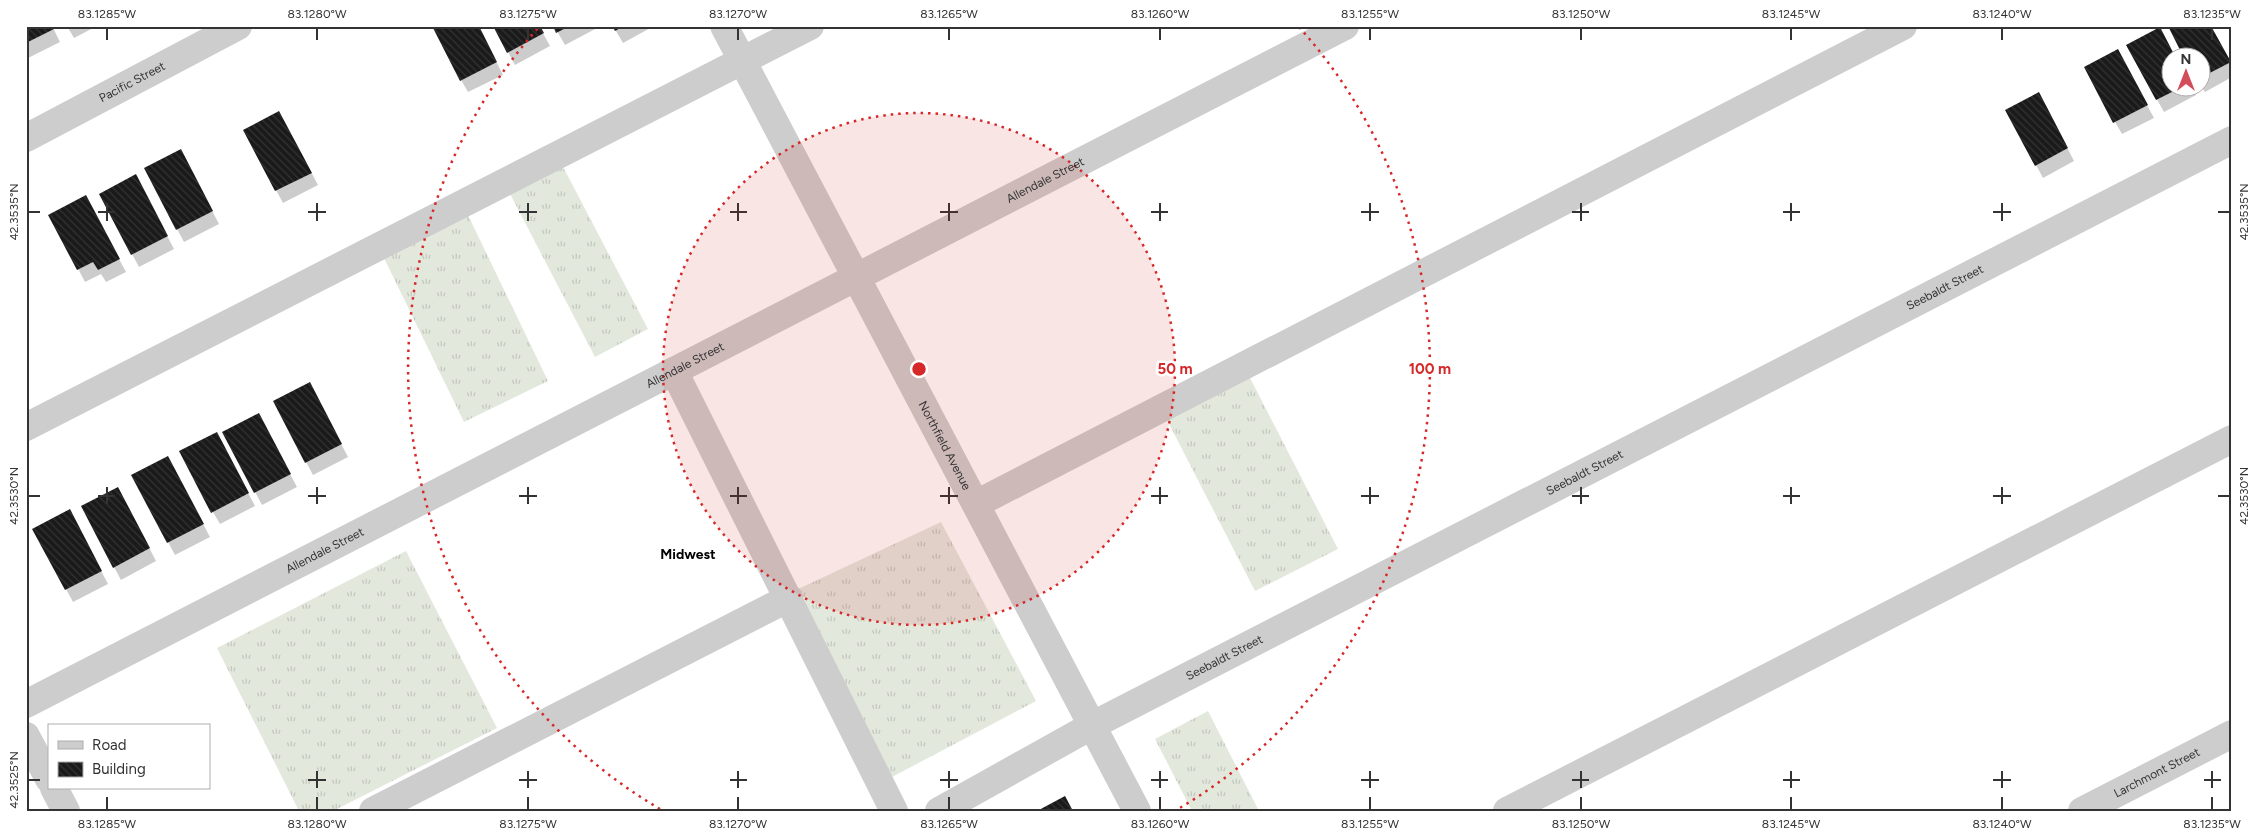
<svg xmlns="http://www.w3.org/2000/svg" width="2258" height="837" viewBox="0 0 2258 837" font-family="Figtree,sans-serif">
  <defs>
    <pattern id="grass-tufts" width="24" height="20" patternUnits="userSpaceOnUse" patternTransform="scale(1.25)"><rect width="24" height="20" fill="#e3e8dd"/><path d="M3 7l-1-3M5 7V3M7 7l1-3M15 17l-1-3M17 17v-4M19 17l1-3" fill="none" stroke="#c3c7be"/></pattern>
    <pattern id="building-back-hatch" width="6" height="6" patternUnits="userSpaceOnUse" patternTransform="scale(1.25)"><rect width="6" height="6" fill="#1a1a1a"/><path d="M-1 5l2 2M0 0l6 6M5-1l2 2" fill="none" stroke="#333"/></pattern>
  </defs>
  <rect width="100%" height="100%" fill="#fff"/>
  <g fill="url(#grass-tufts)">
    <path d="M560,161L648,329L595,357L507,188Z"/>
    <path d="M467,213L548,381L464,422L382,254Z"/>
    <path d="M1248,374L1338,549L1255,591L1165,416Z"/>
    <path d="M941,522L1036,701L892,777L796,590Z"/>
    <path d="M406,551L497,728L333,811H299L217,648Z"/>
    <path d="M1208,711L1259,811H1192L1155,739Z"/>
  </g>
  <g fill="#0003">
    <path d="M26,26H52L60,42L26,59Z"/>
    <path d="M67,26H97L74,38Z"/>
    <path d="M478,26L503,75L468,92L461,80Z"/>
    <path d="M539,26L550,46L515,65L508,52Z"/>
    <path d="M554,26H599V27L565,45Z"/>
    <path d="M613,26H654L623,43Z"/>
    <path d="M2211,26L2232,66V77L2205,92L2200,85V58Z"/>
    <path d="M2127,45L2170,58V88H2192L2196,95L2164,112Z"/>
    <path d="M2124,63L2154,118L2122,134L2115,122Z"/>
    <path d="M2046,106L2074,161L2043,178L2036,165Z"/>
    <path d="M286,125L318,185L283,203L244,131Z"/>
    <path d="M187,163L219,224L184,242L177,229Z"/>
    <path d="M142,188L174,249L139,267L132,254Z"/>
    <path d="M92,209L126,272L106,282L101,274L85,282L50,215Z"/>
    <path d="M316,396L348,457L313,475L306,462Z"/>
    <path d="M265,427L297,487L262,505L223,432Z"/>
    <path d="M223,446L255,506L220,524L213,512Z"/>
    <path d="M174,470L210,537L175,555L133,476Z"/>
    <path d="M125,501L156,561L121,580L114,567Z"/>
    <path d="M76,523L108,584L73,602L66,589Z"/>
  </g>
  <g fill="url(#building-back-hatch)">
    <path d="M26,26H53L54,29L26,43Z"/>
    <path d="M432,26H479L497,62L460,81Z"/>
    <path d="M493,26H540L544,33L507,53Z"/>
    <path d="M553,26H570L556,33Z"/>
    <path d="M612,26H624L615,31Z"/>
    <path d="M2168,26H2211L2231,62L2200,78V58H2184Z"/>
    <path d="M2160,27L2176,58H2170V88H2180L2156,100L2126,45Z"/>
    <path d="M2118,49L2148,105L2113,123L2084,67Z"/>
    <path d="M2039,92L2068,148L2035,166L2005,110Z"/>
    <path d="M279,111L312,173L275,191L243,130Z"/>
    <path d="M181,149L213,211L176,230L144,168Z"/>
    <path d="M136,174L168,236L131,255L99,194Z"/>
    <path d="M86,195L120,259L98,270L93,262L77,270L48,215Z"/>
    <path d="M310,382L342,444L305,463L273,401Z"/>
    <path d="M259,413L291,474L254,493L222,432Z"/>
    <path d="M217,432L249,493L211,513L179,451Z"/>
    <path d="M168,456L204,524L167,543L131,475Z"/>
    <path d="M118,487L150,548L113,568L81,506Z"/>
    <path d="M70,509L102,571L65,590L32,529Z"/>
    <path d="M1065,796L1073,811H1037Z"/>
  </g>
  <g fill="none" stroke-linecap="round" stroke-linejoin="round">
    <g stroke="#cdcdcd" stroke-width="28">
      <path id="s1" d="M724,26L1137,811"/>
      <path id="s2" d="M26,138L238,26"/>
      <path d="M674,371L894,811"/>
      <path d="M26,427L810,26"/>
      <path d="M976,504L1903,26"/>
      <path id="s3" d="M26,704L1345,26"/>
      <path d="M26,736L49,779"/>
      <path d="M54,788L66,811"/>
      <path d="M373,811L789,598"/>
      <path id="s4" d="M939,811L1093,725L2232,140"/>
      <path d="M1507,811L2232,439"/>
      <path id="s5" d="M2082,811L2232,734"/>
    </g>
  </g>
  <path fill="none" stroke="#333" stroke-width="2" d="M107,28V40M317,28V40M528,28V40M738,28V40M949,28V40M1160,28V40M1370,28V40M1581,28V40M1791,28V40M2002,28V40M2212,28V40M107,203V221M317,203V221M528,203V221M738,203V221M949,203V221M1160,203V221M1370,203V221M1581,203V221M1791,203V221M2002,203V221M28,212H40M98,212H115M308,212H326M519,212H537M730,212H747M940,212H958M1151,212H1168M1361,212H1379M1572,212H1589M1783,212H1800M1993,212H2011M2218,212H2230M107,487V504M317,487V504M528,487V504M738,487V504M949,487V504M1160,487V504M1370,487V504M1581,487V504M1791,487V504M2002,487V504M28,496H40M98,496H115M308,496H326M519,496H537M730,496H747M940,496H958M1151,496H1168M1361,496H1379M1572,496H1589M1783,496H1800M1993,496H2011M2218,496H2230M317,771V788M528,771V788M738,771V788M949,771V788M1160,771V788M1370,771V788M1581,771V788M1791,771V788M2002,771V788M2212,771V788M28,780H40M308,780H326M519,780H537M730,780H747M940,780H958M1151,780H1168M1361,780H1379M1572,780H1589M1783,780H1800M1993,780H2011M2204,780H2221M107,797V810M317,797V810M528,797V810M738,797V810M949,797V810M1160,797V810M1370,797V810M1581,797V810M1791,797V810M2002,797V810M2212,797V810"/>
  <circle cx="919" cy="369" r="256" fill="#d62828" fill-opacity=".12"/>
  <g fill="none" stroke="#d62828" stroke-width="2.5" stroke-dasharray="2.5 5">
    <circle cx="919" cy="369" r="256"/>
    <path d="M660 809A511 511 0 0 1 539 27M1299 27A511 511 0 0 1 1178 809"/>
  </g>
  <g text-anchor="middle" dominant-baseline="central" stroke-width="5" stroke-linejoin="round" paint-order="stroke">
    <g font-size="12" fill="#333" stroke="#fff">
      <text stroke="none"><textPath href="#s2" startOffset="120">Pacific Street</textPath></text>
      <text stroke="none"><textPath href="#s3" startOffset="1146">Allendale Street</textPath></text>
      <text stroke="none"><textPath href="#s4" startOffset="1134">Seebaldt Street</textPath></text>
      <text stroke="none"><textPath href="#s3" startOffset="741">Allendale Street</textPath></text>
      <text stroke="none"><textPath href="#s1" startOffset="474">Northfield Avenue</textPath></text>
      <text stroke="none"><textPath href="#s4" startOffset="729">Seebaldt Street</textPath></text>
      <text stroke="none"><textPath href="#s3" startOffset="336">Allendale Street</textPath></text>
      <text stroke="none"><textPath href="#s4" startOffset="324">Seebaldt Street</textPath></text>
      <text stroke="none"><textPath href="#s5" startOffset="84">Larchmont Street</textPath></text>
    </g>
    <g font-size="14" font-weight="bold" fill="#000" stroke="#fff">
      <text x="688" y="554">Midwest</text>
    </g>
  </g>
  <circle cx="919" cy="369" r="8" fill="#d62828" stroke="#fff" stroke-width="2.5"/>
  <g font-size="15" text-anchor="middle" font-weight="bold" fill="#d62828" stroke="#fff" stroke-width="5" stroke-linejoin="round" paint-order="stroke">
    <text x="1175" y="374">50 m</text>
    <text x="1430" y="374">100 m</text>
  </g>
  <rect width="2258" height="837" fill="none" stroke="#ffffff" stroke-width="55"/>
  <rect x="48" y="724" width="162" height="65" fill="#ffffff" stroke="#adadad"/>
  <rect x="58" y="741" width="25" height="8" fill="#cdcdcd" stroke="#adadad"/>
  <text x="92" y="750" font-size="15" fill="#333333">Road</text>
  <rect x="58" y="762" width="25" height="15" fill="url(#building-back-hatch)" stroke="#adadad"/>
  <text x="92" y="774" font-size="15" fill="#333333">Building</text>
  <g transform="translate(2186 72)"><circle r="24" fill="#ffffff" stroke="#adadad"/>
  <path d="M0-4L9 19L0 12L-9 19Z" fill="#d24c5a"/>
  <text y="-8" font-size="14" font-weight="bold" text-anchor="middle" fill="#333333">N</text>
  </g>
  <rect x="28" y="28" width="2202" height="782" fill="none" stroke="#333" stroke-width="2"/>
  <g font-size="12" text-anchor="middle" fill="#333">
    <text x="107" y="18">83.1285°W</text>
    <text x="317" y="18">83.1280°W</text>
    <text x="528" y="18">83.1275°W</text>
    <text x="738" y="18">83.1270°W</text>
    <text x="949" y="18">83.1265°W</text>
    <text x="1160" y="18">83.1260°W</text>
    <text x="1370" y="18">83.1255°W</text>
    <text x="1581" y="18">83.1250°W</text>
    <text x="1791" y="18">83.1245°W</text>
    <text x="2002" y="18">83.1240°W</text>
    <text x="2212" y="18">83.1235°W</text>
    <text transform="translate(14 212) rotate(-90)" y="4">42.3535°N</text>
    <text transform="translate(2244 212) rotate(-90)" y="4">42.3535°N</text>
    <text transform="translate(14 496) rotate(-90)" y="4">42.3530°N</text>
    <text transform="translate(2244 496) rotate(-90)" y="4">42.3530°N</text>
    <text transform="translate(14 780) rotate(-90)" y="4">42.3525°N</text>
    <text x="107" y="828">83.1285°W</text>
    <text x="317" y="828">83.1280°W</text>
    <text x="528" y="828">83.1275°W</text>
    <text x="738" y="828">83.1270°W</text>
    <text x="949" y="828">83.1265°W</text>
    <text x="1160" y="828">83.1260°W</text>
    <text x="1370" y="828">83.1255°W</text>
    <text x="1581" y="828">83.1250°W</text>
    <text x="1791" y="828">83.1245°W</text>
    <text x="2002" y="828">83.1240°W</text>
    <text x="2212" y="828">83.1235°W</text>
  </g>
</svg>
